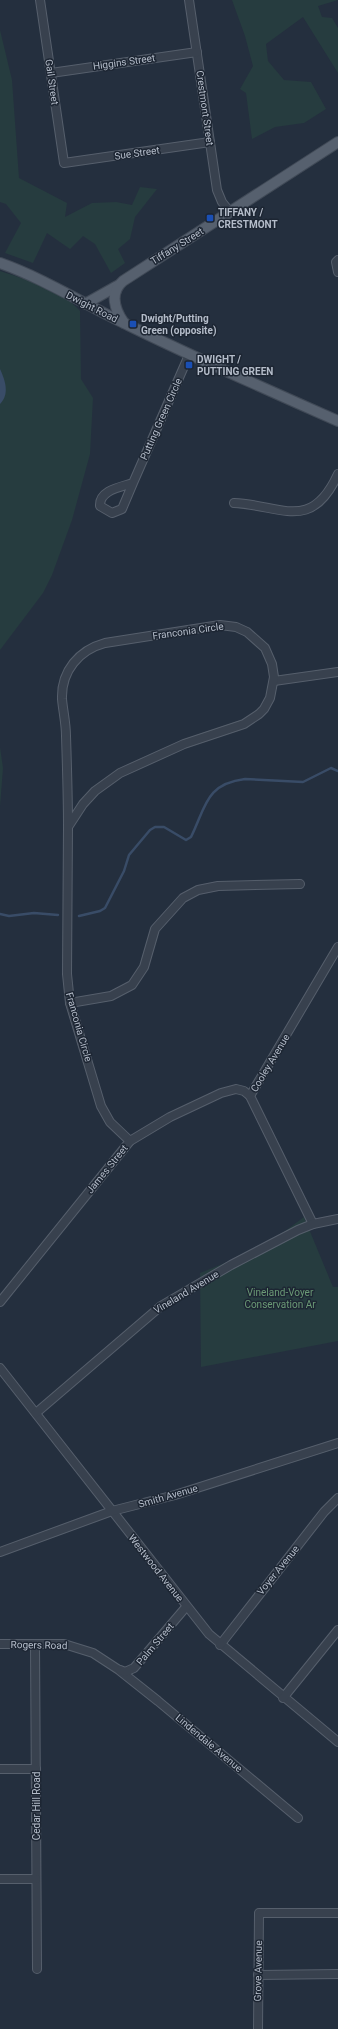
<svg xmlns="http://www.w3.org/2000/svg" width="338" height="2029" viewBox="0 0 338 2029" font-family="Roboto,sans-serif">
  <rect width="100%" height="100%" fill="#242f3e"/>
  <g fill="#263c3f">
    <path d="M232,0H338L318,6L322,17L332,18L338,28V73L303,17L266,44L268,61L284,80L311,82L326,109L304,123L275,127L252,139L246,93L240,89L253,66L245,36Z"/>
    <path d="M0,30L12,80L19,178L67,203L65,217L92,203L116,202L132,205L140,187L157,189L135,217L130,239L118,249L125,263L111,273L95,244L83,236L70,249L47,233L33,263L5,253L21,223L6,204L0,202Z"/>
    <path d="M0,271C23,278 64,292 80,311L81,379L93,398L90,454L72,520L52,575L43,593L0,650Z"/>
    <path d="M0,747L3,768L0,807Z"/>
    <path d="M304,1217L333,1287H338V1341L201,1367L200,1273L262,1248Z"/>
  </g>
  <path fill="#394c67" d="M0,369C5,380 10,394 0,404Z"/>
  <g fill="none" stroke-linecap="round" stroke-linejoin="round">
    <g stroke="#394c67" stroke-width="2.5">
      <path d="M0,914L9,916L34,913L58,915"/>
      <path d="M79,916L100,911L105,908L124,871L129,855L150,830L155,827H164L186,840L191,837C206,807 205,784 245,779L303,782L331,768L338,771"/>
    </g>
    <defs>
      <g id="minor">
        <path d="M40,0L64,163L210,142"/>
        <path d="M189,0L217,190L222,202L230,212"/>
        <path d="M51,73L197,52"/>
        <path d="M338,260L336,262L338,272"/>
        <path d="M133,483L122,509L112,513L100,506C99,490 121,487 133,483L189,355"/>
        <path d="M234,503C281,505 311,533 338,474"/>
        <path d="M274,681L338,672"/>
        <path d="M68,827C68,797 67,766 66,736C66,723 63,711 62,699C61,671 79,650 105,643L220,625L236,627L247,632L265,648L272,664L274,677L270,698L264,709L259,714L244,724L184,744L120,773L95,791L83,804L68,827L67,974L70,1003L101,1106L110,1122L130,1141"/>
        <path d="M70,1003L111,996L132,985L144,967L155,929L183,898L198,890L218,886L300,884"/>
        <path d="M313,1224L250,1096L338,947"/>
        <path d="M0,1302L130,1141L170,1117L221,1093L236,1089L244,1091L250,1096"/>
        <path d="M0,1368L209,1634L338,1742"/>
        <path d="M36,1413L161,1306L231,1265L298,1230L313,1224L338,1219"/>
        <path d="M0,1552L112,1511L175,1495L338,1443"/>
        <path d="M0,1644H64L93,1653L119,1670L158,1701L298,1818"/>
        <path d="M35,1644L37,1969"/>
        <path d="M220,1645L324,1512L338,1498"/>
        <path d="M120,1670L125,1672L134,1668L186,1607"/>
        <path d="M283,1698L338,1630"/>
        <path d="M0,1769H36"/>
        <path d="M0,1879H36"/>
        <path d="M258,1975L338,1974"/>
        <path d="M258,2029L259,1913H338"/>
      </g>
      <g id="major">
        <path d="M0,263C45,279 85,305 128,325C197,359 268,390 338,421"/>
        <path d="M85,304L117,286"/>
        <path d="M124,323C115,310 109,293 123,281L338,142"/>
      </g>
    </defs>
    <use href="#minor" stroke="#565f6c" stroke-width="10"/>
    <use href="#major" stroke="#414a57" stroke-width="12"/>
    <use href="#minor" stroke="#38414e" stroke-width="8"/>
    <use href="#major" stroke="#56606e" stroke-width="10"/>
  </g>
  <g fill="#1a4fb4" stroke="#1d2633" stroke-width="1.5">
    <rect x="206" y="214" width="8" height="8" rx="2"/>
    <rect x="129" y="320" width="8" height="8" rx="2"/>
    <rect x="185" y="361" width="8" height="8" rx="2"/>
  </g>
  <g text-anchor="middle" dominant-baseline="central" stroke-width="3" stroke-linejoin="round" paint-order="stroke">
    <g font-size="10" fill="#b4bcc9" stroke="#1d2633">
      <text transform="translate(124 62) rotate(-8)">Higgins Street</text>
      <text transform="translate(52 82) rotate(82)">Gail Street</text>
      <text transform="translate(205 108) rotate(82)">Crestmont Street</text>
      <text transform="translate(137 153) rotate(-8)">Sue Street</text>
      <text transform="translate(177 246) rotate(-32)">Tiffany Street</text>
      <text transform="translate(92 307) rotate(27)">Dwight Road</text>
      <text transform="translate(161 419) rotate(-66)">Putting Green Circle</text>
      <text transform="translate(188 631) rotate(-8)">Franconia Circle</text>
      <text transform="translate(79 1027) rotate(74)">Franconia Circle</text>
      <text transform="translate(270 1063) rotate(-59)">Cooley Avenue</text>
      <text transform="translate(107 1169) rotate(-51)">James Street</text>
      <text transform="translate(186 1292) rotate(-31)">Vineland Avenue</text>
      <text transform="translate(168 1496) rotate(-16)">Smith Avenue</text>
      <text transform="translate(156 1568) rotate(52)">Westwood Avenue</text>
      <text transform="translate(278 1570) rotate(-51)">Voyer Avenue</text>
      <text transform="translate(155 1644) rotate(-50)">Palm Street</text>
      <text transform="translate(39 1645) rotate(1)">Rogers Road</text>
      <text transform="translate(209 1743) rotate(40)">Lindendale Avenue</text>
      <text transform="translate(36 1806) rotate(-90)">Cedar Hill Road</text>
      <text transform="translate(258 1971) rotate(-89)">Grove Avenue</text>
    </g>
    <g font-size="10" font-weight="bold" fill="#b4bcc9" stroke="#1d2633" text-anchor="start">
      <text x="218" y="212">TIFFANY /<tspan x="218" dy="12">CRESTMONT</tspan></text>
      <text x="141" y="318">Dwight/Putting<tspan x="141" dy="12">Green (opposite)</tspan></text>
      <text x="197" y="359">DWIGHT /<tspan x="197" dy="12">PUTTING GREEN</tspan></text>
    </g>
    <g font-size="10" fill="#6b9a76" stroke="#1d2633">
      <text x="280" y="1292">Vineland-Voyer<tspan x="280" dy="12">Conservation Ar</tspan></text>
    </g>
  </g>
</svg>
